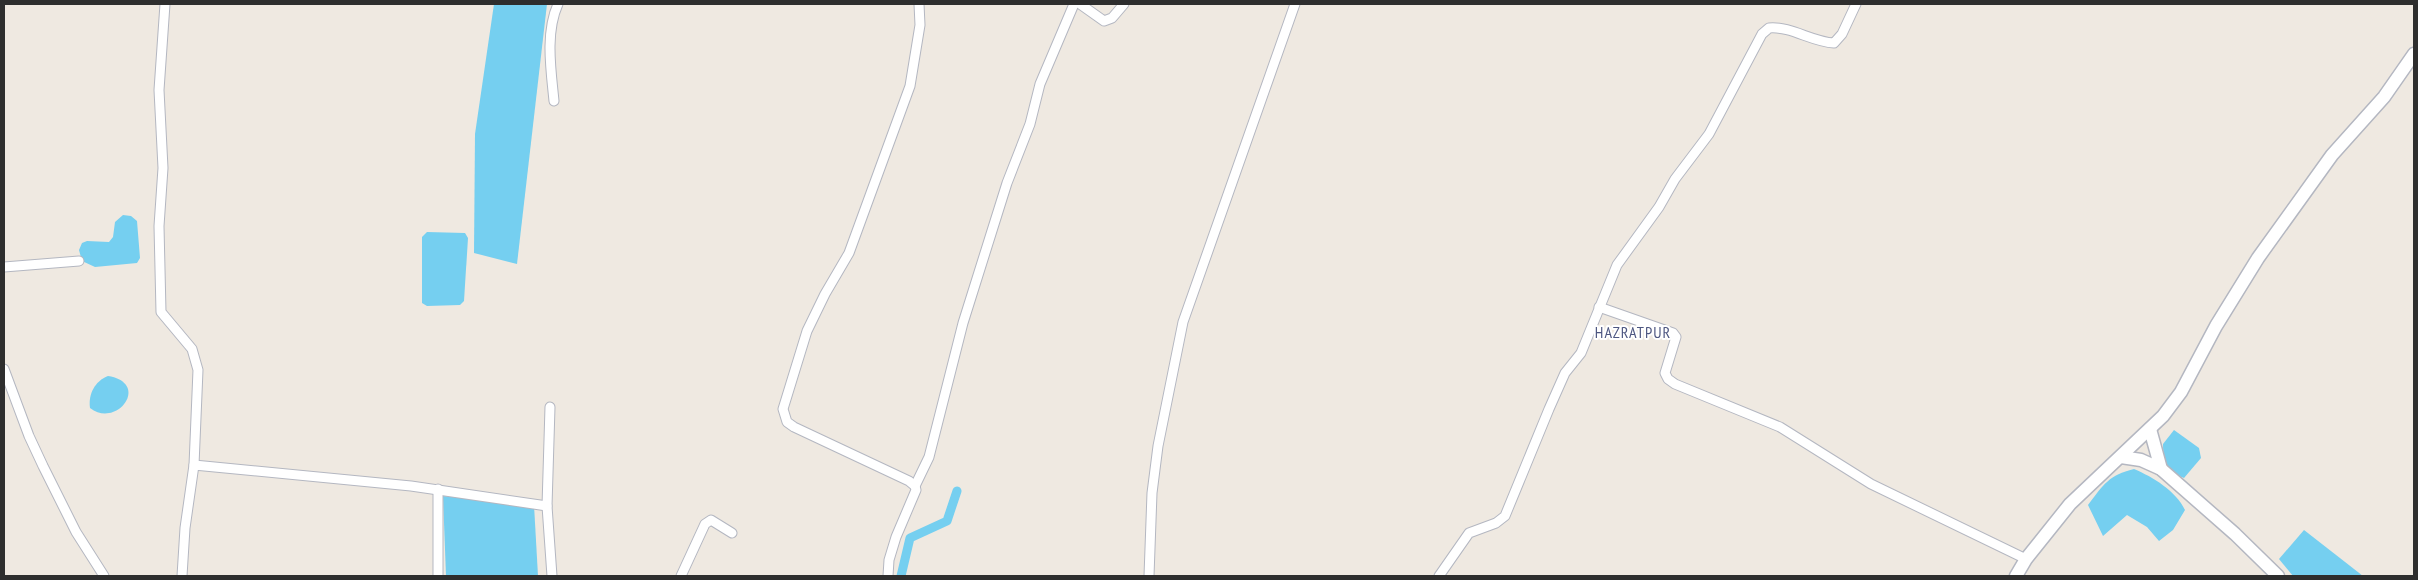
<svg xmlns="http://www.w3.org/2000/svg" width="2418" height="580" viewBox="0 0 2418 580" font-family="'PT Sans Narrow',sans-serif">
  <rect width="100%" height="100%" fill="#efe9e1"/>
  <g fill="#75cff0">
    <path d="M494,4H547L517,264L474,253L475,134Z"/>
    <path d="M123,215L131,216L137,221L140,258L137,263L95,267L82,261L79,250L82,243L87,241L109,242L113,237L115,222Z"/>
    <path d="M427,232L465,233L468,238L464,301L460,305L427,306L422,303V237Z"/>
    <path d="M108,376C151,383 117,429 90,408C88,394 95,381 108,376Z"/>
    <path d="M2174,430L2199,448L2201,458L2184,478C2167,471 2163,462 2163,444Z"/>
    <path d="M2134,469C2153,477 2176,491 2185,510L2173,530L2159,541L2147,527L2127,515L2103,536L2088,505C2104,484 2109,475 2134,469Z"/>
    <path d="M443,496L534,505L538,576H446Z"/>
    <path d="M2304,530L2363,576H2293L2279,559Z"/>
  </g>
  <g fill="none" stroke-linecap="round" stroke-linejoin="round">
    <path stroke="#75cff0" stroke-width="9" d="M901,576L910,538L947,521L957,491"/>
    <defs>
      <g id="street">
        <path d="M165,4L159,90L163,168L159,226L161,312L192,349L198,370L194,465L185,528L182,576"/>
        <path d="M1080,4L1104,21L1112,18L1124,4"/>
        <path d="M554,101C551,70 545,33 558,4"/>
        <path d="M4,267L79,261"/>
        <path d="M1599,307L1673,333L1676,337L1665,373L1668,379L1675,384L1780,427L1871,484L2026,559"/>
        <path d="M4,369L29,436L43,466L76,532L104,576"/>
        <path d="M550,407L547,506L552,576"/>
        <path d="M194,465L411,486L547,506"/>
        <path d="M915,486L929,457L963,323L1007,183L1030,124L1040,84L1074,4"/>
        <path d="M438,489V576"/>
        <path d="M681,576L705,524L711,520L732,533"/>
        <path d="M888,576L889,560L896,537L916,490L915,486L909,481L794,427L787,422L783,409L807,331L825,294L849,253L910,86L920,25L919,4"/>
        <path d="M1149,576L1152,493L1158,446L1183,322L1295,4"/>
        <path d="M1439,576L1469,533L1496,523L1505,516L1549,409L1565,373L1581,353L1617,265L1659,207L1675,179L1709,134L1762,34L1769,28C1791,26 1812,42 1834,43L1842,34L1856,4"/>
      </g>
      <g id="secondary">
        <path d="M2150,429L2161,469"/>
        <path d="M2121,457L2141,460L2161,469L2235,534L2278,576"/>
        <path d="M2016,576L2026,559L2070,504L2163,416L2181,392L2216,326L2258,258L2332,155L2384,97L2414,54"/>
      </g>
    </defs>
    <use href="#street" stroke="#b4b7c1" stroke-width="11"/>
    <use href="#secondary" stroke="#b4b7c1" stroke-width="15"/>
    <use href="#street" stroke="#fff" stroke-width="9"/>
    <use href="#secondary" stroke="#fff" stroke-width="12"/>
  </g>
  <g text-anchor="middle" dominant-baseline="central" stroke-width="4" stroke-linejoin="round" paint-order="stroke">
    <g font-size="16" letter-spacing="1" fill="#4d5680" stroke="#fff">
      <text x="1633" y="332">HAZRATPUR</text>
    </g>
  </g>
  <rect width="2418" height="580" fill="none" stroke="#2e2e2e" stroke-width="10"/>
</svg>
